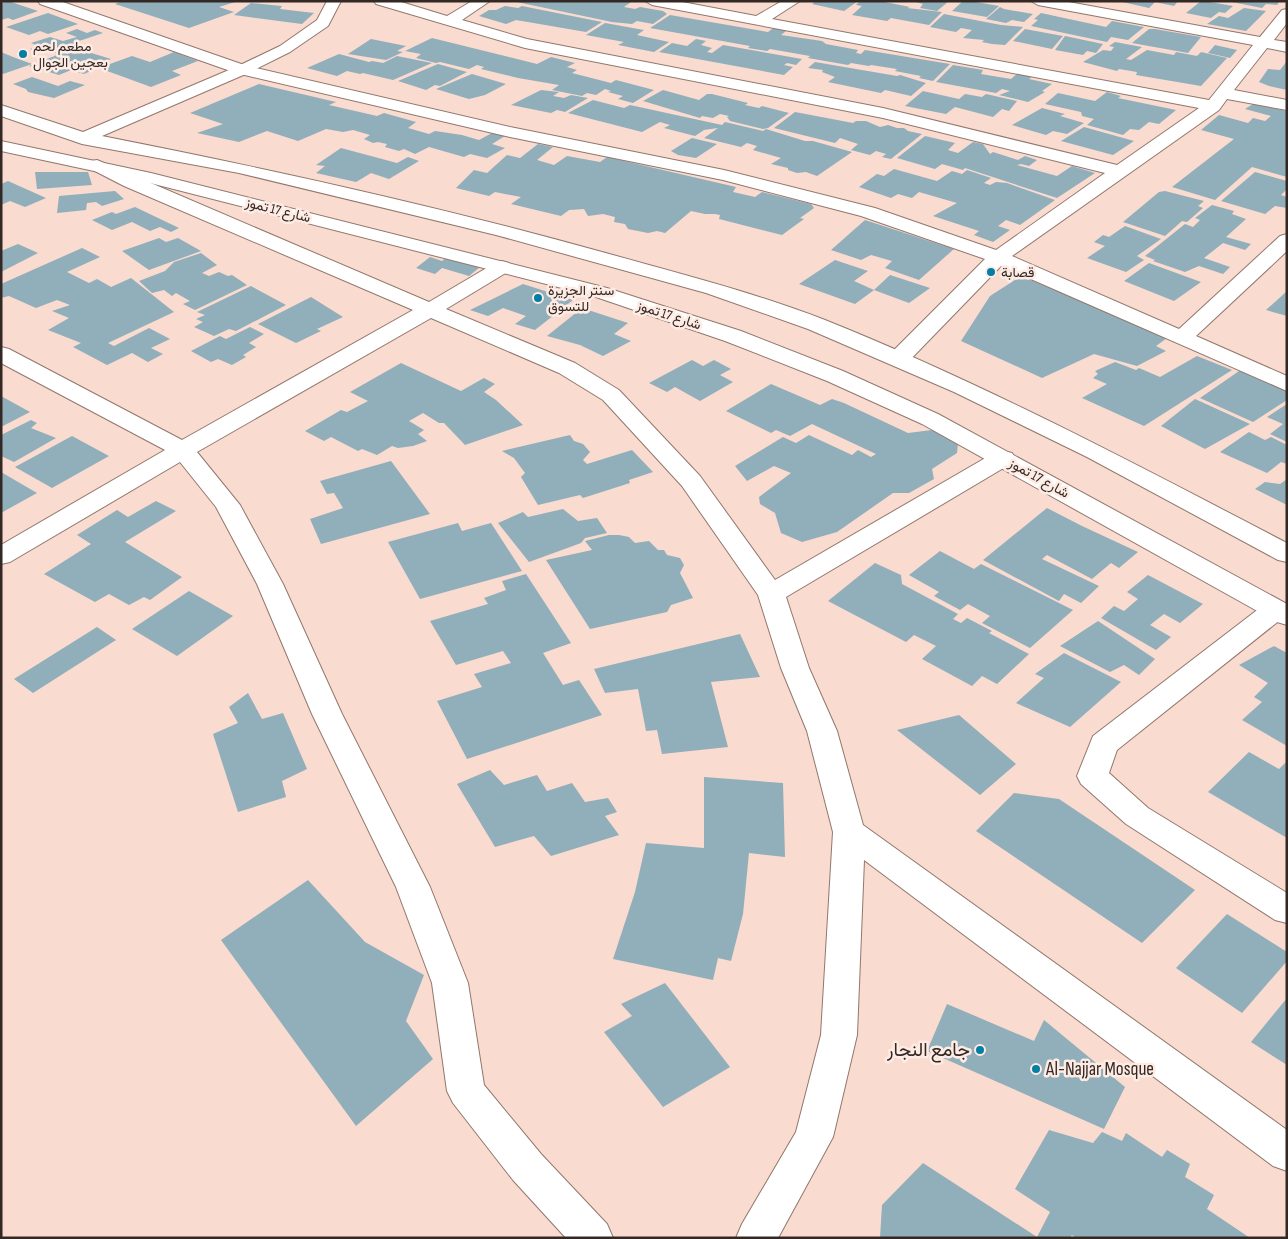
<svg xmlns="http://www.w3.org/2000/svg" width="1288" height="1239" viewBox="0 0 1288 1239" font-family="'Sofia Sans Condensed',Vazirmatn,sans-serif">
  <rect width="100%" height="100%" fill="#f9dbcf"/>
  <g fill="#91aebb">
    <path d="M8,1L38,11L13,20L8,18L1,20V3Z"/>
    <path d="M122,1H235V2L219,7L234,12L189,28L115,4Z"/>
    <path d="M512,1H625L631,2L624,7L635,9L640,7L663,11L667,14L653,24L637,21L632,24L612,22Z"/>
    <path d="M816,1H858L844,11L812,4Z"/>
    <path d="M860,1H880L910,7L907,8L942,12L929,25L891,18L887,21L852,15L862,6L856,5Z"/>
    <path d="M912,1H949L937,11L920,8L923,4Z"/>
    <path d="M963,1H970L999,6L987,17L952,11Z"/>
    <path d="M1118,1H1178L1174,6L1155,2L1149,8Z"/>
    <path d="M1201,1H1204L1233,6L1225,13L1219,12L1211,18L1186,13Z"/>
    <path d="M1227,1H1280L1277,5L1266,4L1262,8Z"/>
    <path d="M251,3L282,6L280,9L314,13L302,24L234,15Z"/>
    <path d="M505,6L518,8L522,6L602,22L586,32L516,20L506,24L479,16L489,10H496Z"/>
    <path d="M1000,7L1004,9L1033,14L1024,22L1012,20L1006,23L986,19Z"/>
    <path d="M1244,8L1266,11L1246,31L1207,24L1219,16L1228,18Z"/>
    <path d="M48,13L78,24L48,34L40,31L29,35L6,27Z"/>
    <path d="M1041,13L1106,27L1112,21L1144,27L1128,40L1111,37L1107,42L1031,26L1038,20L1034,19Z"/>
    <path d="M944,14L1001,25L1023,27L1005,45L992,44L982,42L984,40L963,38L972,30L961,28L956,32L930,27Z"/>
    <path d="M670,15L768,32L776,26L790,28L781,35L822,41L826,44L858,50L856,53L861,54L865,50L950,64L933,81L919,78L921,76L895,71L897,69L871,65L869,66L851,63L848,65L808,58L810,56L770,49L767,51L748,48L750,46L650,28Z"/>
    <path d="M605,23L644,30L637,35L669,42L654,52L618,45L624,42L586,35Z"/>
    <path d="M77,29L87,33L95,30L103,33L76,42L81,44L56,53L48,50L40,53L30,49L38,46L31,43L50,37L63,41L77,37L66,33Z"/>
    <path d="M1025,29L1063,36L1052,49L1013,41Z"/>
    <path d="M1149,29H1155L1201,37L1188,53L1132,43Z"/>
    <path d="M1065,36L1103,44L1096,53L1087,51L1083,55L1055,50Z"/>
    <path d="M432,38L537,64L551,57L575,63L567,67L577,70L572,73L611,83L616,80L654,90L633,103L618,99L623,96L608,92L611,91L605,89L596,95L587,93L582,96L552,90L559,85L518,78L481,69L484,67L477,65L469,69L440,62L436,63L416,58L421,54L405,51Z"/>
    <path d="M371,39L406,46L397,51L403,52L386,60L348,54Z"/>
    <path d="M696,39L706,41L701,45L712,48L707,52L712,53L723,45L802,59L796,65L787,63L784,65L793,67L784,75L659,52L672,43L687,46Z"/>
    <path d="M1115,42L1142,47L1126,59L1131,60L1147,50L1174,55L1176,52L1197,56L1201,52L1227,58L1201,86L1136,75L1137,72L1119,69L1117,71L1083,62L1103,50L1111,51L1114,47L1109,46Z"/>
    <path d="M1215,45L1237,50L1230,58L1208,53Z"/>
    <path d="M75,48L111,59L87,69L93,70L84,74L71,70L59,75L29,66Z"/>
    <path d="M1,52L13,57L32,64L3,74L1,73Z"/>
    <path d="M174,52L198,61L172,71L181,75L151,87L99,68L132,56L150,62Z"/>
    <path d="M339,54L369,62L372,61L383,63L397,56L432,63L393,80L363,73L360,74L347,71L337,76L307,68Z"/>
    <path d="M1287,61V90L1269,86L1259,82L1268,69L1280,70Z"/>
    <path d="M815,62L897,76L900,75L926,83L911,96L885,90L881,93L828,82L835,77L822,72L823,70L808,68Z"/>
    <path d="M438,64L467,72L440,86L435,85L426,90L398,81Z"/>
    <path d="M953,65L983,70L981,74L1011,79L1019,72L1033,76L1029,79L1052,84L1042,91L1045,92L1028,102L999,95L1010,91L1002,89L996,93L936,82Z"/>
    <path d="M472,74L506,84L485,95L469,99L436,89Z"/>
    <path d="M32,77L58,86L70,81L85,85L54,98L28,92L26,89L13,84Z"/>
    <path d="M259,84L336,102L329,105L377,116L384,113L402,118L416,122L408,128L429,134L435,131L462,135L479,140L492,133L505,136L492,144L505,148L487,158L470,154L464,157L429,147L415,154L404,149L399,151L385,147L387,144L378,142L373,143L364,139L370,135L353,130L343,132L326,129L298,141L267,131L239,142L197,133L223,124L190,113Z"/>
    <path d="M541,90L559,92L553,96L564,98L571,95L588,98L565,112L557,110L551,113L511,105Z"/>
    <path d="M663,90L699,100L707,94H712L748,103L745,105L759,108L762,106L789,113L768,128L763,129L730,121L727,117L729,116L720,114L713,118L702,116L700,118L643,101Z"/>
    <path d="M923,91L959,99L965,94L982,97L986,94L1017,101L1009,111L1002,109L993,117L955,107L946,114L905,106Z"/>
    <path d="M1107,92L1121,96L1118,98L1176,110L1159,124L1149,122L1139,130L1130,129L1123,135L1087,125L1094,119L1082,116L1081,112L1045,104L1058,93L1095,101Z"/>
    <path d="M593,100L624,108L630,105L722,125L725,122L763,131L766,129L805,141H813L852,152L817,176L806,172L797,173L788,170V168L771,164L781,158L753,150L757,146L747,143L741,147L704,138L718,128L704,130L695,136L664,128L670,125L660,122L642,132L568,113Z"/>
    <path d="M1253,104L1287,111V177L1252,167L1215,200L1172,187L1234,139L1201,130L1219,115L1248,123L1253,118L1265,121L1271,116L1245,109Z"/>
    <path d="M1042,108L1065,114L1060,116L1084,123L1067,134L1053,131L1046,135L1012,125Z"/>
    <path d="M795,112L853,123L856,121H866L880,127L888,125L897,128H904L908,131L922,134L891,159L882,157L886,154L876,151L870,155L851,150L858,144L840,138L835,143L774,128Z"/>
    <path d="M1084,127L1134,141L1113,155L1061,141Z"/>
    <path d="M925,136L955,143L948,150L958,153L973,142L983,144L990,154L993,152L1018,160L1025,156L1037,160L1029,166L1021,164L1017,165L1057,176L1072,166L1095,173L1057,198L965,168L963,170L942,164L935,169L897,158Z"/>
    <path d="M692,138L717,144L696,158L678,155L671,151Z"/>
    <path d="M538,144L553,147L537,160L554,165L567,156L600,162L607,157L736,187L733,192L755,197L762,192L811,204L814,208L800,218L804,219L782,235L719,219L720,215L715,214H705L691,211L665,233L657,231L648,233L628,229L625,224L614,222L615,217L603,214L588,216L584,209L569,210L561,216L511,204L521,197L495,192L489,196L456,188L474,170L487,173L507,155L520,158Z"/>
    <path d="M341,148L397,163L408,157L419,161L389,179L371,173L356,182L316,173L325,166L316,165Z"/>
    <path d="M894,169L937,181L952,171L962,174L967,170L991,178L984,183L990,185L996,182L1007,183L1055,200L1020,225L1006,220L998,226L1010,230L993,242L974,235L979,231L933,216L957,203L919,192L912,198L898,194L891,198L859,187L877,174L884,176Z"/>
    <path d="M35,172H88L92,185L37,189Z"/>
    <path d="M1255,172L1287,181V189L1281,195L1287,197V208L1275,206L1265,214L1221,201Z"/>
    <path d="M8,181L46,198L25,207L10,201L1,205V184Z"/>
    <path d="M115,191L124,199L102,206L96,202L87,203L86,210L57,213L59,196Z"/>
    <path d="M1165,191L1204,201L1198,206L1203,208L1187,222L1182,221L1165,236L1123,222L1159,192Z"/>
    <path d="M1212,205L1234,211L1232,214L1246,219L1226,237L1251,244L1245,250L1223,243L1204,258L1230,267L1223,274L1199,266L1185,272L1153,261L1155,260L1145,256L1185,224L1193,227L1200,220L1195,218Z"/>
    <path d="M135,207L179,228L171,232L160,227L150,231L132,222L112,230L92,220L112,212L116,214Z"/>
    <path d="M865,220L954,249L919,280L885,268L892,261L871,255L861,260L831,250Z"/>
    <path d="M1125,226L1161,239L1137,256L1144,260L1126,272L1087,258L1105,246L1094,242L1103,235L1109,237Z"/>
    <path d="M159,238L166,242L178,238L201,251L149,270L122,251Z"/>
    <path d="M18,244L38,253L1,272V251Z"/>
    <path d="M82,248L100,257L67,272L89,283L97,279L111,287L131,278L174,312L108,343L114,346L149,328L170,339L151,348L163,354L148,362L132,353L107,365L73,347L81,343L48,330L69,318L52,311L70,305L57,300L36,308L9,296L1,298V284Z"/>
    <path d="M201,253L217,265L202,273L209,276L219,272L228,276L232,275L247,285L195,310L183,304L190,301L176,293L172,296L164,290L152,293L139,281L165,271L174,262Z"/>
    <path d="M430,257L442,261L446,258L480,267L469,276L442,268L435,274L416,268Z"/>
    <path d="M835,260L868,271L854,281L874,290L855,304L799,284Z"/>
    <path d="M1149,263L1201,282L1174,301L1124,281Z"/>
    <path d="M890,275L930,288L909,303L874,290Z"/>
    <path d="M1021,276L1167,338L1156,346L1166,351L1137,366L1094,354L1042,378L961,341L990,296Z"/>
    <path d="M523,284L573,300L535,330L515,324L526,316L503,308L488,316L470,310Z"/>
    <path d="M251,286L286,305L236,331L229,329L214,336L194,327L203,322L196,319L205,315L197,312Z"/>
    <path d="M1287,291V316L1266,310Z"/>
    <path d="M311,297L343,317L317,329L321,331L296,343L258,324Z"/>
    <path d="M582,308L628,323L614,334L631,341L603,356L580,345L547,336Z"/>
    <path d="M250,327L264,334L249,343L256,347L243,355L246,357L232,365L218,359L211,362L191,351L220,336L226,339Z"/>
    <path d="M1197,356L1232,370L1144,426L1082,398L1107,384L1093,378L1098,374L1095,371L1115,362L1136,370L1139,368L1160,377Z"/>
    <path d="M692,360L703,366L714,360L731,369L720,375L733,382L700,401L675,387L667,392L649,383Z"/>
    <path d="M401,363L461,391L484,378L495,384L484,392L496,400L523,425L465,445L444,423H439L423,413L409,421L424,430L418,434L427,441L413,446L398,448L392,446L377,455L362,449L358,451L331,437L324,441L305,431L341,410L347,412L368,401L350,392Z"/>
    <path d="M1242,369L1287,389V400L1253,422L1200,398Z"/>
    <path d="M771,384L820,405L832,399L844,403L908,433L932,430L958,443L957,453L932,469L934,479L909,493H893L837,532L802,542L781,533L775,513L760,504L759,497L791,473L774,466L747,481L735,466L783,437L796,443L809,435L852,455L858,450L871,457L876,454L812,424L790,436L776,430L771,433L726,411Z"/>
    <path d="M1,396L30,412L1,427Z"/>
    <path d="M1195,399L1250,424L1205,449L1161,426Z"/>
    <path d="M1287,404V442L1270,434L1283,424L1267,417Z"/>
    <path d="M31,420L37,423L31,428L56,438L14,462L1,456V435Z"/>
    <path d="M1249,432L1265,440L1271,437L1287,445V464L1281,462L1267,473L1220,452Z"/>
    <path d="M570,435L574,441L583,444L590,452L583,460L587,464L632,450L653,472L629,480L630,483L583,498L580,495L538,505L521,477L525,473L514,458L502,451Z"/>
    <path d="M72,436L109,456L52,488L15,467Z"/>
    <path d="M391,461L430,514L321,544L310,519L343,508L334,493L327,494L320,481Z"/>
    <path d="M1,472L37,493L1,513Z"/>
    <path d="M1287,479V505L1255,489L1265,482L1280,484Z"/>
    <path d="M156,501L176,511L125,542L182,577L150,600L144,597L129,605L109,594L95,602L44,574L91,544L77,535L117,510L128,517Z"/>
    <path d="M1047,508L1082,526L1138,552L1119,568L1111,563L1092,579L1047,555L1042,559L1099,586L1081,603L1064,594L1059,601L983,560Z"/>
    <path d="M563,509L578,521L597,518L607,533L585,538L581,543L529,562L498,523L523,512L528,517Z"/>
    <path d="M458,523L462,531L491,523L522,571L420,599L388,542Z"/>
    <path d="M609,535H619L629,537L635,543L649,541L658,550H664L667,555L680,558L684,565L680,573L693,598L671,605L667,612L590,629L546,560L592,550L585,541Z"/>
    <path d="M940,551L974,569L981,564L1073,610L1030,648L982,623L990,616L968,604L960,610L934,596L939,592L909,575Z"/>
    <path d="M875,563L901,575L902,584L958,614L953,619L961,623L967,618L992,631L989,633L1029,654L997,684L982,676L972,686L922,659L936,646L914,635L906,642L828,601Z"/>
    <path d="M526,574L571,643L543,653L563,685L579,680L602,715L467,759L437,701L482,687L474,674L511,663L503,651L456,665L430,621L488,604L484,598L506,590L502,581Z"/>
    <path d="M1148,575L1203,604L1180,623L1164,614L1150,625L1171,637L1156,650L1101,618L1114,606L1124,611L1138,599L1127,592Z"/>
    <path d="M189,591L233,616L177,656L132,629Z"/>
    <path d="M1098,621L1155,659L1139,675L1124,665L1110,672L1060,646Z"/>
    <path d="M97,627L116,640L33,693L14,679Z"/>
    <path d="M740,634L760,677L711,682L728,747L662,754L657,730L646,731L638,689L605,693L594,669Z"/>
    <path d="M1274,646L1287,653V746L1242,720L1262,702L1254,697L1268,683L1239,665Z"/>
    <path d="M1064,653L1121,682L1070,727L1016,703L1044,678L1035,674Z"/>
    <path d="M248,693L262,719L283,713L307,769L282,781L286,797L238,812L213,734L238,723L229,707Z"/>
    <path d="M959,715L1016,764L980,795L897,730Z"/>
    <path d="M1249,752L1279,769L1287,761V838L1208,792Z"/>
    <path d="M490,770L504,785L537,775L547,791L572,783L585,802L608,798L617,812L605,816L619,835L551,856L534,836L495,847L457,784Z"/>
    <path d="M704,777L783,783L785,857L749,853L743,914L731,961L718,958L713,980L613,959L635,892L646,843L704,848Z"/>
    <path d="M1014,793L1059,799L1195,890L1142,943L976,831Z"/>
    <path d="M308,880L365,942L424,975L406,1021L433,1059L356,1126L221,940Z"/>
    <path d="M1227,914L1287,952V961L1242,1013L1176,968Z"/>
    <path d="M665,983L730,1067L663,1107L604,1032L632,1016L621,1004Z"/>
    <path d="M1287,998V1065L1251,1042Z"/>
    <path d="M947,1004L1034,1041L1044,1020L1125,1087L1104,1129L927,1051Z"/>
    <path d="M1049,1130L1093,1143L1102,1132L1122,1141L1126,1133L1162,1157L1167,1150L1190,1164L1185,1177L1214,1195L1207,1209L1250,1238H1076L1072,1235L1070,1238H880L882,1205L923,1163L1037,1237L1050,1212L1015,1189Z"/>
  </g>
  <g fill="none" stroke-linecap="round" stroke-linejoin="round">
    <defs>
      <g id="street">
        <path d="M38,1H60L247,66L510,127L724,170L875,208L996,250L1105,173L883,118L525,48L376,4L374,1H398L447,16L472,1H490L462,20L527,39L883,108L1117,165L1199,108L652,5L645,1H677L756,16L782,1H800L772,19L1209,100L1253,45L1038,5L1031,1H1063L1260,37L1282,10L1287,9V23L1274,40L1287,42V52L1267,48L1234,90L1287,100V110L1227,99L1219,110L1012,256L1179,329L1280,236L1287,234V251L1196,336L1287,376V391L1001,266L906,364L898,366L890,364L887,359L890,354L985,259L861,216L723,180L510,137L236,73L40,4Z"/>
        <path d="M97,160L429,302L495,263L502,261L509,263L512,267L509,271L446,309L575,363L619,390L700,476L775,580L994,453L1003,451L1012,453L1015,458L1012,463L786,597L809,668L837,731L863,825L1287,1130V1171L1273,1166L864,860L857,1035L833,1137L778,1238H736L742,1224L796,1132L821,1035L833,832L807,731L781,668L758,595L682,486L603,400L559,373L431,318L197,452L240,505L283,584L342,714L430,887L468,983L484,1085L541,1154L607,1224L613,1238H566L513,1180L453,1103L447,1091L432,983L396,887L312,714L257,584L216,507L180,462L10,562L1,564V545L165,450L1,363V347L9,349L182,440L413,310L124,186L91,169L88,165L91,161Z"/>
        <path d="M1275,601L1285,604L1287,607L1285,616L1117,750L1109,773L1148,808L1287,893V923L1275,920L1126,824L1081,784L1077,776L1093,736L1265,604Z"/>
      </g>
      <g id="secondary">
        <path d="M327,1H341L328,26L290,52L248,73L102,136C270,169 437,206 602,252C677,273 753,292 825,320C985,384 1135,464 1287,543V562L1278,560L1087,457L954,392L808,329L706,293L496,235L239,173L82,144L1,116V105L83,132L236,67L280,46L317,20Z"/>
        <path d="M1,141L151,173L607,288L741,331L843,371L938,414L1287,604V625L1277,622L922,424L827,381L725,341L593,296L150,183L1,151Z"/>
      </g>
    </defs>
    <use href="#street" stroke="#91776c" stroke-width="2"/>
    <use href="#secondary" stroke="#91776c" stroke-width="2"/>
    <use href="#street" fill="#fff" fill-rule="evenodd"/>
    <use href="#secondary" fill="#fff" fill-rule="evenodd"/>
  </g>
  <g fill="#037ea5" stroke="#fdebe4" stroke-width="2">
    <circle cx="23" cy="54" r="5"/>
    <circle cx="991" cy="272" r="5"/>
    <circle cx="538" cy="298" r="5"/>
    <circle cx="980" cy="1050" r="5"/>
    <circle cx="1036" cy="1069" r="5"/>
  </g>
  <g text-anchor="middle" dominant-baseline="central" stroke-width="5" stroke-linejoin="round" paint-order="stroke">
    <g font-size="14" fill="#332824" stroke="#fdebe4" text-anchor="start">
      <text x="33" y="46">مطعم لحم<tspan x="33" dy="16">بعجين الجوال</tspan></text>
      <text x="1001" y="272">قصابة</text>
      <text x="548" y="290">سنتر الجزيرة<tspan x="548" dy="16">للتسوق</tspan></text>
    </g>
    <g font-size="14" fill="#332824" stroke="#fdebe4">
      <text transform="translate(278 210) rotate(14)">شارع 17 تموز</text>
      <text transform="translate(669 315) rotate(18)">شارع 17 تموز</text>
      <text transform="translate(1039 478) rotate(29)">شارع 17 تموز</text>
    </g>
    <g font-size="19" fill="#332824" stroke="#fdebe4" text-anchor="end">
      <text x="970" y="1050">جامع النجار</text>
      <text x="1046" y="1069" text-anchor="start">Al-Najjar Mosque</text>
    </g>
  </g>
  <rect width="1288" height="1239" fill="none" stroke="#332824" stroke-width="5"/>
</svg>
